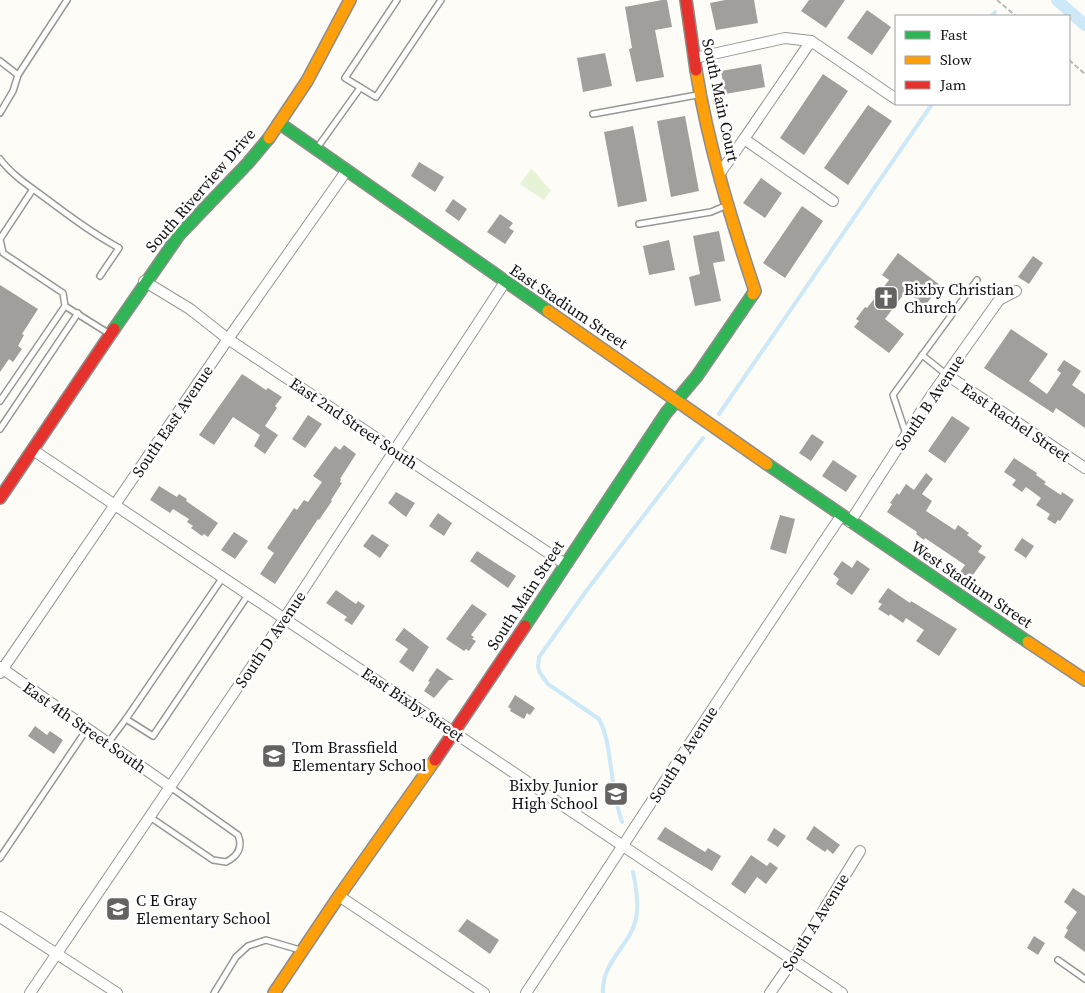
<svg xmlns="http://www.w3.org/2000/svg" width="1085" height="993" viewBox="0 0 1085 993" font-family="'Source Serif 4',serif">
  <rect width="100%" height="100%" fill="#fdfcf7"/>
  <path fill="#e7f3d7" d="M531,169C540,175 542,183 551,190L544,200L520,184Z"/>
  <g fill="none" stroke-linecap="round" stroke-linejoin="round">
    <g stroke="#cde8f7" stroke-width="4">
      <path d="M992,16L995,12"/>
      <path d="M719,414L932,104"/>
      <path d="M622,822C615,802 613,781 610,761C608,746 606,732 599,719L548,684L540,673L538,667L539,657L587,590L703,438"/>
      <path d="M603,993C601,962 630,946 636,919C639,904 636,886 633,872"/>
    </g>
    <path stroke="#cde8f7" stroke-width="12" d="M1057,0L1085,25"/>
  </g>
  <g fill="#a19f9c">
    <path d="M662,0H667L672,27L655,30L664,77L636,82L629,49L632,48L625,7Z"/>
    <path d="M725,0H754L758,23L716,30L710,3Z"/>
    <path d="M809,0H845L826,28L801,11Z"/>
    <path d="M867,10L891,27L872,55L847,38Z"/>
    <path d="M605,53L612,86L583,92L577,58Z"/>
    <path d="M761,64L765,87L725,94L721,71Z"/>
    <path d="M823,74L848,91L804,155L780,138Z"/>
    <path d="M868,105L892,121L848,185L824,168Z"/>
    <path d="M685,116L699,191L671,197L657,121Z"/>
    <path d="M633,126L647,201L618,207L604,132Z"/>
    <path d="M419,162L444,177L435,192L411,176Z"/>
    <path d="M761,178L782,193L765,218L743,203Z"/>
    <path d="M453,199L467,209L459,221L445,211Z"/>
    <path d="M802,206L823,221L785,278L763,263Z"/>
    <path d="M500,214L513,223L509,228L514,231L505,244L487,232Z"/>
    <path d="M719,231L725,261L713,263L721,301L695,306L689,277L700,274L693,236Z"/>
    <path d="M669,240L675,270L649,275L643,246Z"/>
    <path d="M898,253L940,285L925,306L906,291L885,319L904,334L889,353L854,327L859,321L856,319L865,307L867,308L889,280L882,275Z"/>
    <path d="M1033,256L1043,263L1029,284L1018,277Z"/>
    <path d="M0,285L38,309L22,334L24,335L18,346L22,349L13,362L9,359L0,372Z"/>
    <path d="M1011,329L1048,354L1029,381L1047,394L1061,373L1057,370L1064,360L1081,371L1072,385L1085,394V428L1056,408L1053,413L984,368Z"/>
    <path d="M242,374L266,390L268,388L282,397L275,406L277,408L265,426L278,435L265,454L254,446L260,435L233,417L214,445L199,435Z"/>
    <path d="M308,415L322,424L305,448L292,439Z"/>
    <path d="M952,416L970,428L945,463L928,451Z"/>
    <path d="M812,434L824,442L811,461L799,453Z"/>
    <path d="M344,445L356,454L340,479H341L340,482L342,483L331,500L332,501L319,520L318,519L275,584L260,574L274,553L267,548L294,508L297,510L304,500L308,502L322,482L313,476L335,446L340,450Z"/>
    <path d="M1014,458L1037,473L1036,475L1046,482L1044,484L1061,495L1062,492L1074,500L1060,521L1058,520L1055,524L1047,519L1050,514L1036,505L1041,498L1026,487L1022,492L1012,485L1016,480L1004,472Z"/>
    <path d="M833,460L857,476L846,492L822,476Z"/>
    <path d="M926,473L933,479L922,494L932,501L926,511L955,530L958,525L969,533L967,535L982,546L978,552L986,557L970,579L960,572L965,565L925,538L924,540L916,534L917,532L887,512L892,504L890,503L897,493L899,495L906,484L914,490Z"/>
    <path d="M159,486L177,497L179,494L187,499L186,501L218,523L208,537L204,534L202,536L191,528L193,526L187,522L189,519L173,509L170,513L150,500Z"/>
    <path d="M396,492L415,503L406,517L388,503Z"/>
    <path d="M438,513L452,523L444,536L429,526Z"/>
    <path d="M780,515L795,519L786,554L770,549Z"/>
    <path d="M234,532L248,541L235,559L221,550Z"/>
    <path d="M372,534L389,545L380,558L363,546Z"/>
    <path d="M1022,538L1034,546L1026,558L1014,550Z"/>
    <path d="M477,551L516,576L508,588L470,561Z"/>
    <path d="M857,560L870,569L852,595L836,584L839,579L833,574L842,561L852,568Z"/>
    <path d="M888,588L910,603L911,601L957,629L939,656L916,641L924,630L906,618L903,623L890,614L889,616L878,609L882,604L878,602Z"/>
    <path d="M336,590L356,604L358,601L365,606L352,625L344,620L347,617L326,603Z"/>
    <path d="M472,604L487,614L471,635L474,637L472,639L476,641L469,651L466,649L464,651L446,639Z"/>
    <path d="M404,628L429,647L413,672L399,662L408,649L395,640Z"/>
    <path d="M437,668L454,680H449L434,698L424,691L430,682L428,681Z"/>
    <path d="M515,695L535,708L530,715L527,713L524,719L510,711L511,709L508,707Z"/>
    <path d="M35,726L47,735L50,731L63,740L54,754L28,736Z"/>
    <path d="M814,826L840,845L833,854L827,849L825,852L806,839Z"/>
    <path d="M665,827L705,852L708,848L721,856L712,871L657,839Z"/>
    <path d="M774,828L786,836L778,847L767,840Z"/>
    <path d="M751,855L767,866L770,862L778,868L766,884L757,877L745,894L731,884Z"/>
    <path d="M1073,888L1085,896V952L1064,937L1068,930L1066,928L1077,912L1064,902Z"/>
    <path d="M467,919L499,940L490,954L458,931Z"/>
    <path d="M1034,936L1045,943L1038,955L1027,948Z"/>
  </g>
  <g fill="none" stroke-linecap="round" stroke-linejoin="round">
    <defs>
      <g id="lane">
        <path d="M397,0L345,78L376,97L441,0"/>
        <path d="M0,61L18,75L13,91L0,113"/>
        <path d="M18,75L67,0"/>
        <path d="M593,114L697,95"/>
        <path d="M317,148L360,88"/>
        <path d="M0,159C11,174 29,186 44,197C68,215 92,233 119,248L100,276"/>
        <path d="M33,189L0,239L3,253L63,293L65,306L108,333"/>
        <path d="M639,224L711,212L725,206"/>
        <path d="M922,355L947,375"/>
        <path d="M0,401L65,306"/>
        <path d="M0,429L78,313"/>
        <path d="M906,434L893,395L977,280"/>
        <path d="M223,577L126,719L153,736L248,595"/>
        <path d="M108,743L126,719"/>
        <path d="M150,817L213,860L226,862C238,856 243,847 238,835L169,786"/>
        <path d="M0,858L87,729"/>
        <path d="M1058,960L1085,979"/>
        <path d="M214,993L236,957L248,946L266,940L300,950"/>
      </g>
      <g id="street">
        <path d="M695,58L785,38L811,41"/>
        <path d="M744,139L811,41L896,99"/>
        <path d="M720,173L744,139L833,201"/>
        <path d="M144,281L190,309L228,339L565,564"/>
        <path d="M947,375L1085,468"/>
        <path d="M33,450L842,993"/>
        <path d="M850,522L931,396L999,300L1016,291"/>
        <path d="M0,667L169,786"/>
        <path d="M0,673L228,339L347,170"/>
        <path d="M339,896L484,993"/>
        <path d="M0,917L117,993"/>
        <path d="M30,993L284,619L505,282"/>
        <path d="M526,993C631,834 734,674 841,516"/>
        <path d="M770,993L793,960L860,851"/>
      </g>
      <g id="fast">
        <path d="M279,123L548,311"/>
        <path d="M114,329L179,235L248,163L269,138"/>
        <path d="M767,464L1028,642"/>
        <path d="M525,626L666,413L697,376L753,294"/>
      </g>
      <g id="slow">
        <path d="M696,70C708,145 731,219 755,291L753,294"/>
        <path d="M269,138L307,81L350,0"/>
        <path d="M548,311L767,464"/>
        <path d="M1028,642L1085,680"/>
        <path d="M274,993L339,896L435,760"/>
      </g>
      <g id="jam">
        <path d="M686,0L696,70"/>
        <path d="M0,498L114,329"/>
        <path d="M435,760L525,626"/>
      </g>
    </defs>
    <use href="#lane" stroke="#979795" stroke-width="8"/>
    <use href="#street" stroke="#979795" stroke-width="12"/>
    <use href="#fast" stroke="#8e8d8b" stroke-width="14"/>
    <use href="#slow" stroke="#8e8d8b" stroke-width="14"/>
    <use href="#jam" stroke="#8e8d8b" stroke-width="14"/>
    <g stroke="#b9b9b8" stroke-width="2" stroke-dasharray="5 2.5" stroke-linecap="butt">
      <path d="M997,0L1016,16"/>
      <path d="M1069,60L1085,74"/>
    </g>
    <use href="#lane" stroke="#fffffe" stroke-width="5"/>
    <use href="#street" stroke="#fffffe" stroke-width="10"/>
    <use href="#fast" stroke="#30b455" stroke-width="11"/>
    <use href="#slow" stroke="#ff9f0a" stroke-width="11"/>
    <use href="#jam" stroke="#e5322d" stroke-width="11"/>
  </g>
  <defs>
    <symbol id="church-square" viewBox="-11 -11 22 22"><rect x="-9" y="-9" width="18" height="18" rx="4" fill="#646362" stroke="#fff"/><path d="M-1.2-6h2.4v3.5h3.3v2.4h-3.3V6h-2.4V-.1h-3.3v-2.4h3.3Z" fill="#fff"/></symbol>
    <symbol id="school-square" viewBox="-11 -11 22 22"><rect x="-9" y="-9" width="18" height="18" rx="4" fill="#646362" stroke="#fff"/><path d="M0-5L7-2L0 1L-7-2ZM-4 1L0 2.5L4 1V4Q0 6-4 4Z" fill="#fff"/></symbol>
  </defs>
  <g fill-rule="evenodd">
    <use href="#church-square" x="872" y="284" width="28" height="28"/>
    <use href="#school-square" x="260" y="742" width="28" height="28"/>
    <use href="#school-square" x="602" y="780" width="28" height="28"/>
    <use href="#school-square" x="104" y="895" width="28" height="28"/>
  </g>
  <g text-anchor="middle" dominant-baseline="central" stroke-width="5" stroke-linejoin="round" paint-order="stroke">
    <g font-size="16" fill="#111" stroke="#fff">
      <text transform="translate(721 100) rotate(78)">South Main Court</text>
      <text transform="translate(200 190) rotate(-49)">South Riverview Drive</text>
      <text transform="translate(569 306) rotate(34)">East Stadium Street</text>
      <text transform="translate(929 402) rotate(-56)">South B Avenue</text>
      <text transform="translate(172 421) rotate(-56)">South East Avenue</text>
      <text transform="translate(1016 422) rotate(34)">East Rachel Street</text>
      <text transform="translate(354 423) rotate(34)">East 2nd Street South</text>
      <text transform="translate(972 584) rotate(34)">West Stadium Street</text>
      <text transform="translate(525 595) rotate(-57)">South Main Street</text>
      <text transform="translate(270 639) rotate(-56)">South D Avenue</text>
      <text transform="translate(413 704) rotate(34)">East Bixby Street</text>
      <text transform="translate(85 727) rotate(35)">East 4th Street South</text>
      <text transform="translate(683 754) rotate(-57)">South B Avenue</text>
      <text transform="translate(815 922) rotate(-58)">South A Avenue</text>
    </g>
    <g font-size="16" fill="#111" stroke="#fff" text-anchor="start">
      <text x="904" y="289">Bixby Christian<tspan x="904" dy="18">Church</tspan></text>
      <text x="292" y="747">Tom Brassfield<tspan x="292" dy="18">Elementary School</tspan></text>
      <text x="598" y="785" text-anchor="end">Bixby Junior<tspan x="598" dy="18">High School</tspan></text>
      <text x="136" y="900">C E Gray<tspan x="136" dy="18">Elementary School</tspan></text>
    </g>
  </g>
  <rect x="895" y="15" width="175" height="90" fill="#ffffff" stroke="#a0a0a0"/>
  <rect x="905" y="31" width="25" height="8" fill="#30b455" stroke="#a0a0a0"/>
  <text x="940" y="40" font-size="15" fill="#111111">Fast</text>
  <rect x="905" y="56" width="25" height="8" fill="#ff9f0a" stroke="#a0a0a0"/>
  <text x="940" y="65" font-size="15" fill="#111111">Slow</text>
  <rect x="905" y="81" width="25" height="8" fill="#e5322d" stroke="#a0a0a0"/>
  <text x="940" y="90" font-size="15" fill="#111111">Jam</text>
</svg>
